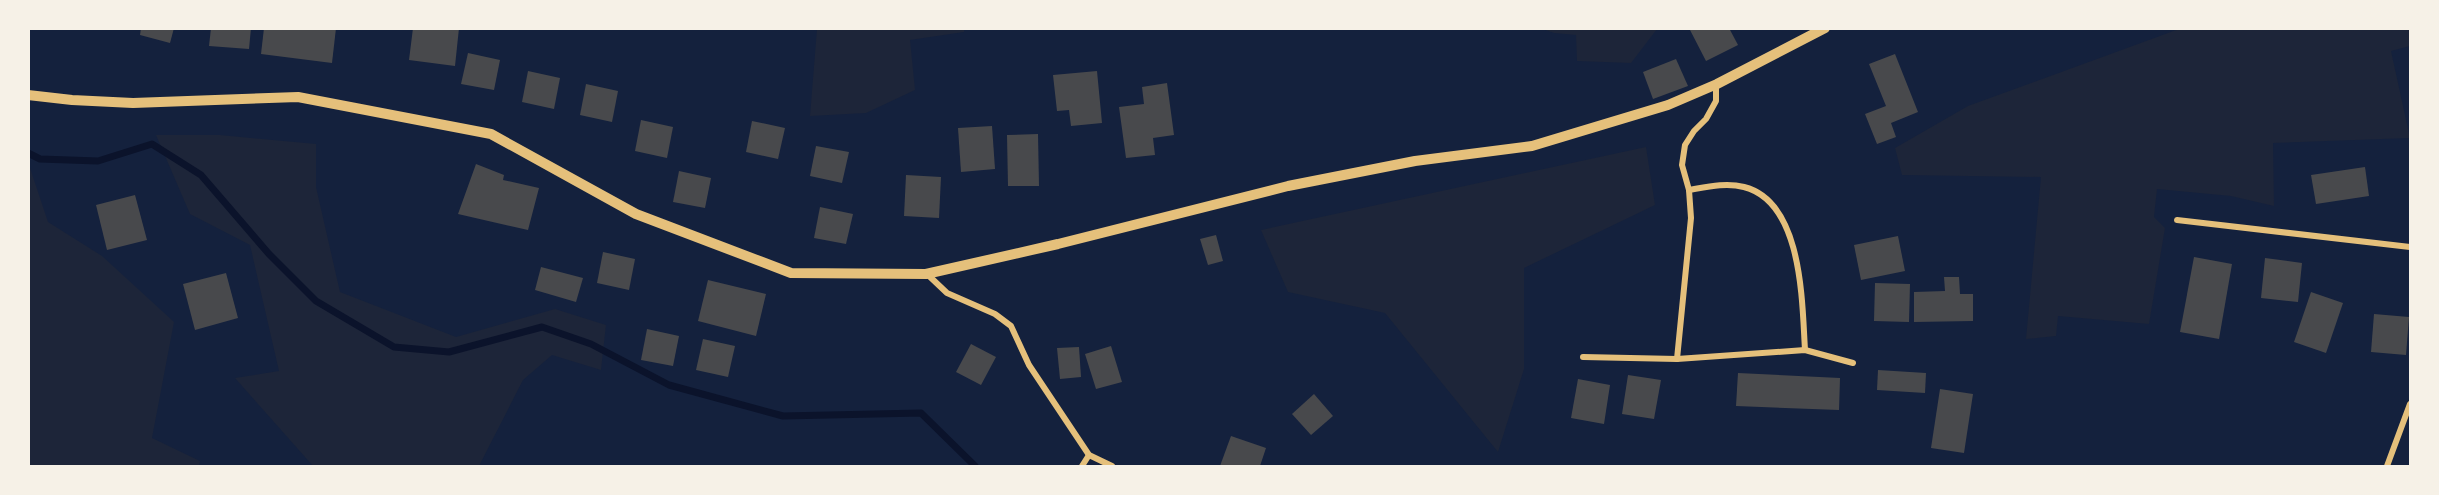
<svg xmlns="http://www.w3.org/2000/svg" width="2439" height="495" viewBox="0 0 2439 495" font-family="'Roboto Serif',serif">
  <rect width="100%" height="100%" fill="#14213d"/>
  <g fill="#1d2539">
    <path d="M817,29L964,28V32L910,40L915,90L866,113L810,116Z"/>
    <path d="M1543,29L1657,28V29L1631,63L1577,61L1576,35L1554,33Z"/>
    <path d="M2179,29H2410V46L2391,51L2410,138L2273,143L2274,206L2231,196L2157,189L2154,217L2165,228L2149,324L2058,316L2056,336L2026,339L2041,177L1902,175L1895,148L1968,106Z"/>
    <path d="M156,135H220L316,144V187L340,292L456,337L555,309L606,325L601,370L552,355L523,380L479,466H313L235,378L279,371L250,245L190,214Z"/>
    <path d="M1646,147L1655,205L1524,268V369L1498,452L1385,313L1288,292L1261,230Z"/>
    <path d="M28,162L48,222L102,256L174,322L152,438L200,461L199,466H29Z"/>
  </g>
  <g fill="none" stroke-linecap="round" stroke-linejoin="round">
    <path stroke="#0b132b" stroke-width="7" d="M28,153L40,159L98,161L152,144L201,175L269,254L316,301L394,347L449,352L542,327L591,344L669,385L783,416L921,413L975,466"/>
  </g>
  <g fill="#48494c">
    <path d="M141,28H174L170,43L140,35Z"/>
    <path d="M211,28H251L249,49L209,46Z"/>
    <path d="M264,28H336L332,63L261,54Z"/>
    <path d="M413,28H459L455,66L409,60Z"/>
    <path d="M1689,28H1729L1738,45L1706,61Z"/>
    <path d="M468,53L500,60L494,90L461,84Z"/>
    <path d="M1895,54L1918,112L1891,123L1896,137L1877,144L1865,114L1886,106L1869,64Z"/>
    <path d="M1676,59L1688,86L1653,99L1643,72Z"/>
    <path d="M528,71L560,78L554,109L522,102Z"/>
    <path d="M1097,71L1102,123L1071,126L1069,110L1057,111L1053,75Z"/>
    <path d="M1167,83L1174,135L1153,138L1155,155L1126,158L1119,107L1144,104L1142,87Z"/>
    <path d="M586,84L618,91L612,122L580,115Z"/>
    <path d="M641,120L673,127L667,158L635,151Z"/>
    <path d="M752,121L785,128L778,159L746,152Z"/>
    <path d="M992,126L995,169L961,172L958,128Z"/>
    <path d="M1038,134L1039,186H1008L1007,135Z"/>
    <path d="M816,146L849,152L842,183L810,176Z"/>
    <path d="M476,164L504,175L503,180L539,188L528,230L458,214Z"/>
    <path d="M2365,167L2369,196L2316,204L2311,175Z"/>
    <path d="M679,171L711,178L705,208L673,202Z"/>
    <path d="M906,175L941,177L939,218L904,216Z"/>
    <path d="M135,195L147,240L107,250L96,205Z"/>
    <path d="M820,207L853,214L846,244L814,238Z"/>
    <path d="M1216,235L1223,261L1208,265L1200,239Z"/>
    <path d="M1898,236L1905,271L1861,280L1854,245Z"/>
    <path d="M603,252L635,259L629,290L597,283Z"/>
    <path d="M2194,257L2232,264L2219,339L2180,332Z"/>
    <path d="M2265,258L2302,263L2298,302L2261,298Z"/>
    <path d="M541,267L583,278L576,302L535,290Z"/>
    <path d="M226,273L238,318L195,330L183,284Z"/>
    <path d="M1944,277H1959L1960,294H1973V321L1914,322V292L1945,291Z"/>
    <path d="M708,280L766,294L756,336L698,321Z"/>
    <path d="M1875,283L1910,284L1909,322L1874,321Z"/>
    <path d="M2311,292L2343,303L2326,353L2294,342Z"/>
    <path d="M2374,314L2409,317L2406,355L2371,352Z"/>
    <path d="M647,329L679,336L673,366L641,360Z"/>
    <path d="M703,339L735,346L728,377L696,370Z"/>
    <path d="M971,344L996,357L981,385L956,372Z"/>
    <path d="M1111,346L1122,382L1096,389L1085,354Z"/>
    <path d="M1079,347L1081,377L1060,379L1057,348Z"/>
    <path d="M1878,370L1926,373L1925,393L1877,390Z"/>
    <path d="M1738,373L1840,378L1839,410L1736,406Z"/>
    <path d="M1628,375L1661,380L1654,419L1622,414Z"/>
    <path d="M1578,379L1610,385L1604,424L1571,418Z"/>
    <path d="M1940,389L1973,394L1964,453L1931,448Z"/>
    <path d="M1314,394L1333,416L1311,435L1292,414Z"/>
    <path d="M1231,436L1266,448L1260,466H1220Z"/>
  </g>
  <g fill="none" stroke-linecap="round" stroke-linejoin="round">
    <g stroke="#e5c07b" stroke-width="6">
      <path d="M1689,190C1706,187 1726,182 1744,187C1803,202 1802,303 1805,350"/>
      <path d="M2177,220L2410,247"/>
      <path d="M927,274L947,293L995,314L1011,326L1029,365L1089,455L1112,466"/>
      <path d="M1583,357L1677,359L1805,350L1853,363"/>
      <path d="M1677,359L1691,218L1689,190L1682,165L1685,145L1694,131L1706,119L1716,101V84"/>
      <path d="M1082,466L1089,455"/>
      <path d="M2387,466L2410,404"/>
    </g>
    <path stroke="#e5c07b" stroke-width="10" d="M28,95L72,100L133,103L298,97L491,134L636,214L791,273L926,274L1058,244L1288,186L1415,161L1532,146L1668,105L1717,84L1825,28"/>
  </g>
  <rect width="2439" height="495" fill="none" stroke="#f6f1e7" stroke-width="60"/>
</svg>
